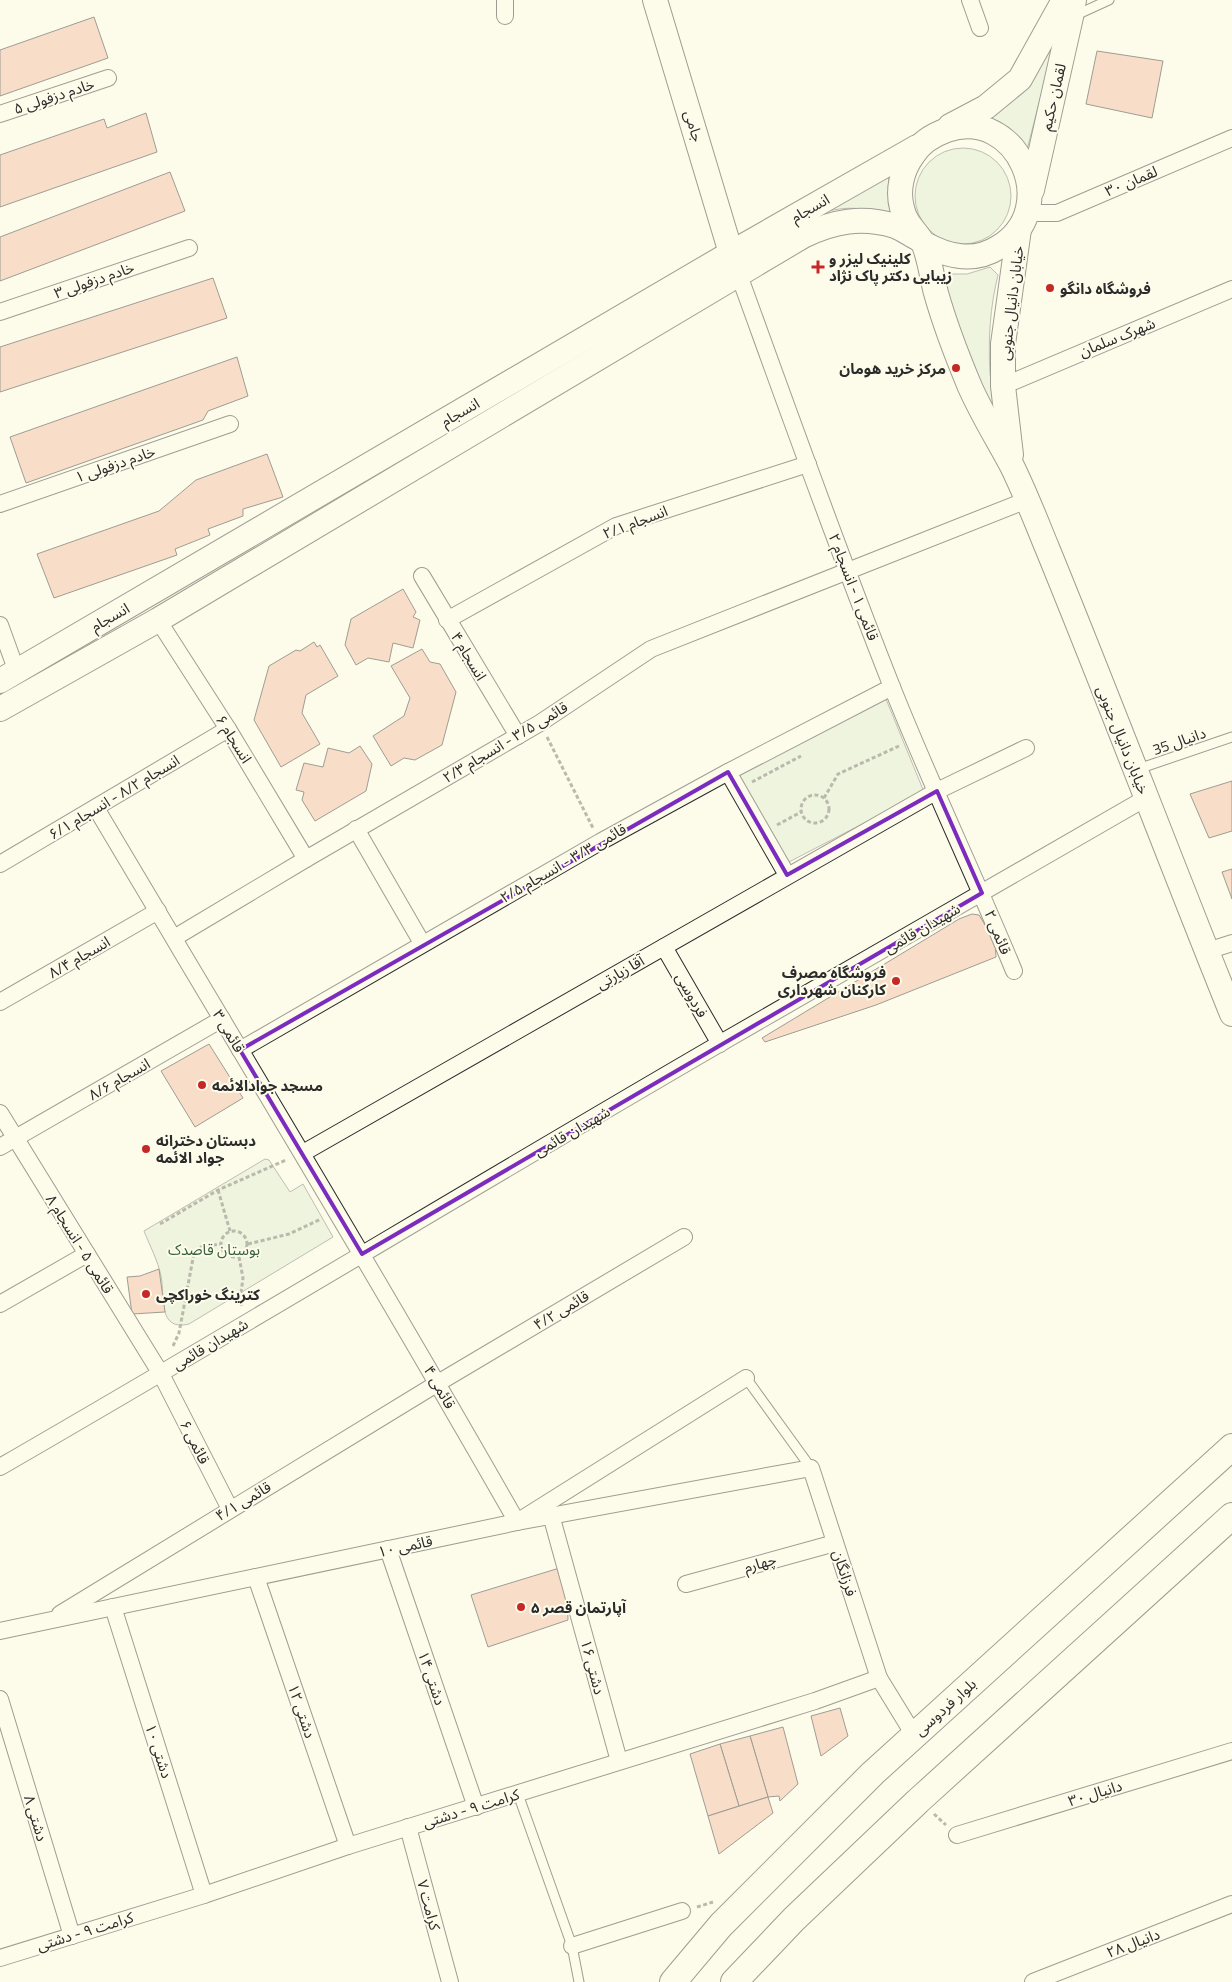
<svg xmlns="http://www.w3.org/2000/svg" width="1232" height="1982" viewBox="0 0 1232 1982" font-family="'Titillium Web','Noto Sans Arabic',sans-serif">
  <rect width="100%" height="100%" fill="#fdfbea"/>
  <g fill="#deebd1" stroke="#74746e">
    <path d="M1056,36L1027,150L981,119Z"/>
    <circle cx="963" cy="196" r="48"/>
    <path d="M888,169L889,184L900,223C863,207 855,204 815,214Z"/>
    <path d="M990,267L998,275C990,307 988,340 990,373C991,387 996,402 999,416L993,419L941,283L951,274H967Z"/>
    <path d="M886,699L924,792L785,864L739,775Z"/>
    <path d="M265,1159L269,1160L290,1192L303,1184L333,1237L189,1324C157,1332 165,1295 161,1276C158,1261 150,1246 144,1231Z"/>
  </g>
  <g fill="#f2b8a0" stroke="#2b2b2b">
    <path d="M94,17L108,58L0,96V50Z"/>
    <path d="M1097,51L1163,61L1152,118L1086,104Z"/>
    <path d="M146,113L157,152L0,207V155L104,119L107,128Z"/>
    <path d="M170,172L185,211L0,281V237Z"/>
    <path d="M213,278L227,318L0,392V347Z"/>
    <path d="M237,357L248,396L208,411L203,420L26,483L10,437Z"/>
    <path d="M267,454L283,497L243,509V516L208,529L210,535L175,549L177,555L54,598L37,554L159,511L196,480Z"/>
    <path d="M403,589L416,612L413,617L420,620L413,648L393,643L389,662L368,658L356,665L345,645L351,619Z"/>
    <path d="M314,642L317,647L320,645L338,676L306,695L302,713L320,744L281,767L254,720L269,666L296,650L300,651Z"/>
    <path d="M422,649L430,662L440,664L456,692L442,745L415,760L404,758L391,766L373,736L404,716L410,698L391,666Z"/>
    <path d="M360,746L372,764L366,791L315,821L302,800L304,792L296,790L304,763L323,767L328,748L349,753Z"/>
    <path d="M1232,781V831L1209,838L1190,794Z"/>
    <path d="M1232,869V899L1222,872Z"/>
    <path d="M972,914L979,915L995,941L996,957L876,1005L765,1042L762,1038L959,919Z"/>
    <path d="M209,1044L243,1098L195,1127L161,1071Z"/>
    <path d="M159,1269L165,1312L132,1314L127,1277L140,1276Z"/>
    <path d="M566,1566L568,1620L488,1647L471,1595Z"/>
    <path d="M840,1708L848,1736L821,1756L811,1716Z"/>
    <path d="M783,1727L798,1784L780,1801L779,1796L768,1797L750,1736Z"/>
    <path d="M750,1736L768,1797L739,1806L720,1744Z"/>
    <path d="M720,1744L739,1806L708,1816L690,1754Z"/>
    <path d="M768,1797L773,1813L719,1854L708,1816Z"/>
  </g>
  <g fill="none" stroke-linecap="round" stroke-linejoin="round">
    <defs>
      <g id="lane">
        <path d="M1074,16L1109,0"/>
        <path d="M1138,769L1232,737"/>
        <path d="M746,1378L811,1468"/>
        <path d="M518,1794L572,1946L579,1982"/>
      </g>
      <g id="street">
        <path d="M505,0V16"/>
        <path d="M970,0L980,28"/>
        <path d="M0,114L108,78"/>
        <path d="M1027,213H1057L1232,138"/>
        <path d="M739,275C789,413 838,551 892,687C930,783 975,876 1014,971"/>
        <path d="M0,312L189,248"/>
        <path d="M1003,386L1232,289"/>
        <path d="M0,504L230,424"/>
        <path d="M422,576L518,736"/>
        <path d="M158,620L228,729L306,859"/>
        <path d="M447,620L616,526L808,464"/>
        <path d="M0,625L17,672"/>
        <path d="M728,772L787,875"/>
        <path d="M96,808C237,1045 380,1282 517,1522L746,1378"/>
        <path d="M356,829L422,943"/>
        <path d="M0,864L228,729"/>
        <path d="M174,938L306,859L540,723L651,649L1027,500"/>
        <path d="M664,947L720,1044"/>
        <path d="M1207,951L1232,943"/>
        <path d="M0,1002L158,911"/>
        <path d="M240,1050L600,842L728,772L892,687"/>
        <path d="M0,1113L161,1374L230,1509"/>
        <path d="M0,1147L222,1019"/>
        <path d="M303,1153L937,791L1026,748"/>
        <path d="M0,1304L87,1254"/>
        <path d="M0,1467C241,1328 478,1184 719,1044C861,962 1004,880 1146,798"/>
        <path d="M551,1515L619,1761"/>
        <path d="M388,1549L476,1807"/>
        <path d="M256,1577L348,1846"/>
        <path d="M686,1584L835,1543"/>
        <path d="M113,1607L204,1895"/>
        <path d="M60,1614L438,1383L684,1237"/>
        <path d="M0,1631L517,1522L811,1468L879,1678"/>
        <path d="M0,1699L72,1936"/>
        <path d="M408,1827L450,1982"/>
        <path d="M957,1835L1232,1751"/>
        <path d="M572,1946L682,1911"/>
        <path d="M0,1958L204,1895L348,1846L815,1701L879,1678L914,1735"/>
        <path d="M1033,1982L1232,1904"/>
      </g>
      <g id="secondary">
        <path d="M655,0L731,253"/>
        <path d="M950,126L986,107L1020,79L1064,0"/>
        <path d="M1032,190L1071,17L1074,0"/>
        <path d="M923,243C948,257 974,263 999,247C1063,209 1017,106 947,130C933,135 921,142 913,155C902,170 897,190 902,208C906,226 917,231 924,245C930,260 932,278 936,293C945,325 957,356 970,387C982,414 997,438 1011,464C1025,492 1036,521 1048,550C1111,704 1170,860 1232,1014"/>
        <path d="M1011,455L1003,386V344L1019,229"/>
        <path d="M0,681L731,253L917,147"/>
        <path d="M0,709L158,620L803,236C834,221 862,216 895,226C903,229 911,235 919,239"/>
      </g>
      <g id="primary">
        <path d="M673,1982L721,1925L873,1773L1232,1447"/>
        <path d="M734,1982L794,1919L918,1801L1232,1516"/>
      </g>
    </defs>
    <use href="#lane" stroke="#2b2b2b" stroke-width="11"/>
    <use href="#street" stroke="#2b2b2b" stroke-width="18"/>
    <use href="#secondary" stroke="#2b2b2b" stroke-width="26"/>
    <use href="#primary" stroke="#2b2b2b" stroke-width="28"/>
    <g stroke="#6a6964" stroke-width="3" stroke-dasharray="4 2.5" stroke-linecap="butt">
      <path d="M547,737L593,828"/>
      <path d="M752,782L801,756"/>
      <circle cx="815" cy="809" r="14"/>
      <path d="M824,798L838,774L899,746"/>
      <path d="M777,825L801,812"/>
      <path d="M218,1190L230,1231"/>
      <path d="M160,1224L218,1190L286,1160"/>
      <circle cx="234" cy="1244" r="13"/>
      <path d="M248,1244L289,1234L321,1219"/>
      <path d="M239,1257L243,1278L240,1300L242,1308"/>
      <path d="M173,1346L179,1333L194,1253L201,1247L220,1244"/>
      <path d="M934,1814L946,1825"/>
      <path d="M697,1907L713,1902"/>
    </g>
    <use href="#lane" stroke="#fdfbea" stroke-width="9"/>
    <use href="#street" stroke="#fdfbea" stroke-width="16"/>
    <use href="#secondary" stroke="#fdfbea" stroke-width="24"/>
    <use href="#primary" stroke="#fdfbea" stroke-width="26"/>
  </g>
  <path d="M0 0H1232V1982H0ZM728,772L787,875L937,791L982,893L362,1254L240,1050Z" fill="#fdfbea" fill-opacity=".55" fill-rule="evenodd"/>
  <path fill="none" stroke="#7b2cbf" stroke-width="4" stroke-linejoin="round" d="M728,772L787,875L937,791L982,893L362,1254L240,1050Z"/>
  <g fill="#c62828" stroke="#fdfbea" stroke-width="2">
    <path d="M815.5 259.5h5v5h5v5h-5v5h-5v-5h-5v-5h5z"/>
    <circle cx="1050" cy="288" r="5"/>
    <circle cx="956" cy="368" r="5"/>
    <circle cx="896" cy="981" r="5"/>
    <circle cx="202" cy="1085" r="5"/>
    <circle cx="146" cy="1149" r="5"/>
    <circle cx="146" cy="1294" r="5"/>
    <circle cx="521" cy="1607" r="5"/>
  </g>
  <g text-anchor="middle" dominant-baseline="central" stroke-width="4" stroke-linejoin="round" paint-order="stroke">
    <g font-size="15" fill="#2b2b2b" stroke="#fdfbea">
      <text transform="translate(54 96) rotate(-18)">خادم دزفولی ۵</text>
      <text transform="translate(1053 97) rotate(-77)">لقمان حکیم</text>
      <text transform="translate(694 126) rotate(73)">جامی</text>
      <text transform="translate(1131 181) rotate(-23)">لقمان ۳۰</text>
      <text transform="translate(810 208) rotate(-30)">انسجام</text>
      <text transform="translate(94 280) rotate(-19)">خادم دزفولی ۳</text>
      <text transform="translate(1011 303) rotate(-83)">خیابان دانیال جنوبی</text>
      <text transform="translate(1117 337) rotate(-22)">شهرک سلمان</text>
      <text transform="translate(460 412) rotate(-30)">انسجام</text>
      <text transform="translate(115 464) rotate(-19)">خادم دزفولی ۱</text>
      <text transform="translate(635 522) rotate(-21)">انسجام ۲/۱</text>
      <text transform="translate(854 587) rotate(69)">قائمی ۱ - انسجام ۲</text>
      <text transform="translate(110 617) rotate(-30)">انسجام</text>
      <text transform="translate(469 656) rotate(59)">انسجام ۴</text>
      <text transform="translate(234 739) rotate(58)">انسجام ۶</text>
      <text transform="translate(1123 740) rotate(68)">خیابان دانیال جنوبی</text>
      <text transform="translate(1179 741) rotate(-19)">دانیال 35</text>
      <text transform="translate(505 742) rotate(-31)">قائمی ۳/۵ - انسجام ۲/۳</text>
      <text transform="translate(114 797) rotate(-31)">انسجام ۸/۲ - انسجام ۶/۱</text>
      <text transform="translate(563 863) rotate(-30)">قائمی ۳/۳ - انسجام ۲/۵</text>
      <text transform="translate(922 928) rotate(-30)">شهیدان قائمی</text>
      <text transform="translate(998 932) rotate(68)">قائمی ۲</text>
      <text transform="translate(79 957) rotate(-30)">انسجام ۸/۴</text>
      <text transform="translate(620 972) rotate(-30)">آقا زیارتی</text>
      <text transform="translate(692 995) rotate(60)">فردوسی</text>
      <text transform="translate(229 1031) rotate(59)">قائمی ۳</text>
      <text transform="translate(119 1079) rotate(-30)">انسجام ۸/۶</text>
      <text transform="translate(572 1131) rotate(-30)">شهیدان قائمی</text>
      <text transform="translate(80 1244) rotate(58)">قائمی ۵ - انسجام ۸</text>
      <text transform="translate(561 1310) rotate(-31)">قائمی ۴/۲</text>
      <text transform="translate(210 1344) rotate(-31)">شهیدان قائمی</text>
      <text transform="translate(440 1387) rotate(60)">قائمی ۴</text>
      <text transform="translate(195 1442) rotate(63)">قائمی ۶</text>
      <text transform="translate(243 1501) rotate(-31)">قائمی ۴/۱</text>
      <text transform="translate(405 1546) rotate(-12)">قائمی ۱۰</text>
      <text transform="translate(760 1563) rotate(-16)">چهارم</text>
      <text transform="translate(845 1573) rotate(72)">فرزانگان</text>
      <text transform="translate(593 1667) rotate(75)">دشتی ۱۶</text>
      <text transform="translate(432 1678) rotate(71)">دشتی ۱۴</text>
      <text transform="translate(945 1707) rotate(-42)">بلوار فردوسی</text>
      <text transform="translate(302 1711) rotate(71)">دشتی ۱۲</text>
      <text transform="translate(159 1751) rotate(72)">دشتی ۱۰</text>
      <text transform="translate(1095 1793) rotate(-17)">دانیال ۳۰</text>
      <text transform="translate(471 1808) rotate(-17)">کرامت ۹ - دشتی</text>
      <text transform="translate(36 1818) rotate(73)">دشتی ۸</text>
      <text transform="translate(429 1905) rotate(75)">کرامت ۷</text>
      <text transform="translate(85 1931) rotate(-17)">کرامت ۹ - دشتی</text>
      <text transform="translate(1133 1943) rotate(-21)">دانیال ۲۸</text>
    </g>
    <g font-size="15" font-weight="bold" fill="#2b2b2b" stroke="#fdfbea" text-anchor="start">
      <text x="829" y="258">کلینیک لیزر و<tspan x="829" dy="17">زیبایی دکتر پاک نژاد</tspan></text>
      <text x="1060" y="288">فروشگاه دانگو</text>
      <text x="946" y="368" text-anchor="end">مرکز خرید هومان</text>
      <text x="886" y="972" text-anchor="end">فروشگاه مصرف<tspan x="886" dy="17">کارکنان شهرداری</tspan></text>
      <text x="212" y="1085">مسجد جوادالائمه</text>
      <text x="156" y="1140">دبستان دخترانه<tspan x="156" dy="17">جواد الائمه</tspan></text>
      <text x="156" y="1294">کترینگ خوراکچی</text>
      <text x="531" y="1607">آپارتمان قصر ۵</text>
    </g>
    <g font-size="15" fill="#34623c" stroke="#fdfbea">
      <text x="214" y="1249">بوستان قاصدک</text>
    </g>
  </g>
</svg>
